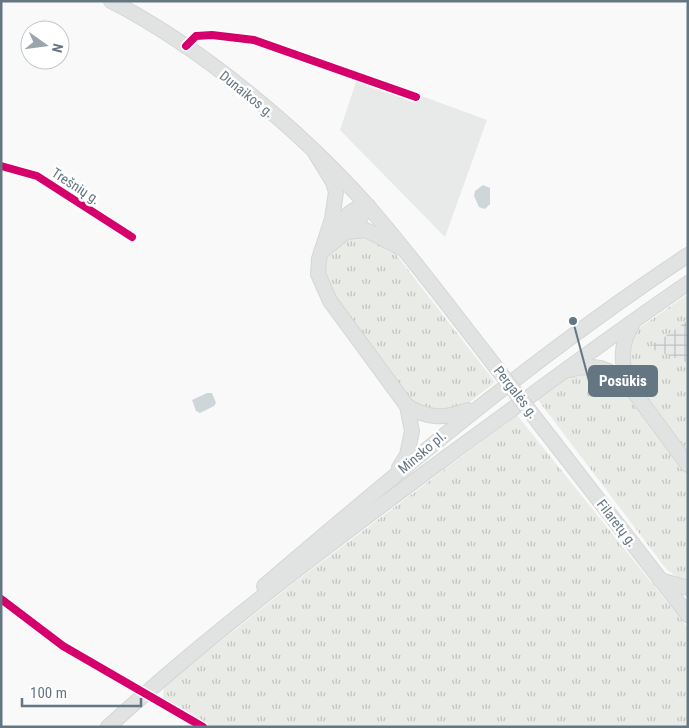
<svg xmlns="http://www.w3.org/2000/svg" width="689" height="728" viewBox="0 0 689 728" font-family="'Roboto Condensed',sans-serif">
  <defs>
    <pattern id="industrial-grid" width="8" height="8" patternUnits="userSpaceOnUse" patternTransform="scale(1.25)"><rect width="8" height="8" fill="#e8e9e9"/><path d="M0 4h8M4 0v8" fill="none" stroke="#c0c1c2"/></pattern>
    <pattern id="grass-tufts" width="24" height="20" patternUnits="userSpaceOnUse" patternTransform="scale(1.25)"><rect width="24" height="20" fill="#e8ebe6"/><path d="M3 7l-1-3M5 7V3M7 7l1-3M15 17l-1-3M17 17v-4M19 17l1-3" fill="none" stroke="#c0c3c0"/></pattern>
  </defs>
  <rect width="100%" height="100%" fill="#f9f9f9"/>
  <path fill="#e8e9e9" d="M359,73L487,120L445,237L340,130Z"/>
  <path fill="url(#industrial-grid)" d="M688,320V363L648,348Z"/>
  <g fill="url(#grass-tufts)">
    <path d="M363,232L391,248L495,382L465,406L438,414L411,401L336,298L325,273L329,250L349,235Z"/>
    <path d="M688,294V320L649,348L688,363V453L631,375L625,357L635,331Z"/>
    <path d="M598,370L626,390L688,474V584L667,570L538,400L570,376Z"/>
    <path d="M517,415L688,628V727H208L163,698L164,686L295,582Z"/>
  </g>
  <g fill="#ced6d9">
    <path d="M483,185L490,188V204L485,209L479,207L474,196L475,191Z"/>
    <path d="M207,393H212L216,403L214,406L200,413L196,411L192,400Z"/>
  </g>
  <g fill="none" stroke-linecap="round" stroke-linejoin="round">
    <defs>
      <g id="primary">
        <path d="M111,1C202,48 299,129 367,205C408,252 446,303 485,353"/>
        <path d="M546,432L688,615"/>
      </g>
      <g id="trunk">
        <path d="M314,151L333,182L336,192L332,219L319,259L318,274L330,301L407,406L412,431L407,455L399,468"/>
        <path d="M346,232L366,230L403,249"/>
        <path d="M321,252L356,224L368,206C351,206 340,223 329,234"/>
        <path d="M570,370C597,363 607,367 629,385L688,465"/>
        <path d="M629,385C620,361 620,345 633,323"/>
        <path d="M407,406C429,419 444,419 468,410"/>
        <path d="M660,580L688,588"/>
        <path d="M264,586C401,469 538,354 688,255"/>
        <path d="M688,615V614"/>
        <path d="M108,727C215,629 332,542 448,456C528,398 606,339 688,283"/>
      </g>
    </defs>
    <use href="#primary" stroke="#d5d6d7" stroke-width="16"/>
    <use href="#trunk" stroke="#d5d6d6" stroke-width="16"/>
    <g stroke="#cecfd0" stroke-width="9">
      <path d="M186,46L196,36L212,35L254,40L416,97"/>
      <path d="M1,166L37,176L132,237"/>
      <path d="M1,599L63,646L203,727"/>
    </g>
    <use href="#primary" stroke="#e1e2e2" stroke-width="14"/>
    <use href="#trunk" stroke="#e1e2e2" stroke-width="14"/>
    <defs>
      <path id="primary-bridge" d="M485,353L546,432"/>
    </defs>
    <use href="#primary-bridge" stroke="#d5d6d7" stroke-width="16" stroke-linecap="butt"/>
    <use href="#primary-bridge" stroke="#e1e2e2" stroke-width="14"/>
    <defs>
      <g id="cycleway">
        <path d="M186,46L196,36L212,35L254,40L416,97"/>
        <path d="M1,166L37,176L132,237"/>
        <path d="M1,599L63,646L203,727"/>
      </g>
    </defs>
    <use href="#cycleway" stroke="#fff" stroke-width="11"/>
    <use href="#cycleway" stroke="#d6006c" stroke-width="8"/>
  </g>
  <g text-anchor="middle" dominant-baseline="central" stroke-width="5" stroke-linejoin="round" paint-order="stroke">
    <g font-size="14" fill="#657683" stroke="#fff">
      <text transform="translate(247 94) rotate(39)">Dunaikos g.</text>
      <text transform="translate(76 186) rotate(33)">Trešnių g.</text>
      <text transform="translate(516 392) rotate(52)">Pergalės g.</text>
      <text transform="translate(422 452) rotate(-40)">Minsko pl.</text>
      <text transform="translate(617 523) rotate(52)">Filaretų g.</text>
    </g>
  </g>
  <path fill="none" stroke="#657683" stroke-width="2" d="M573 321L589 381"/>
  <circle fill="#657683" stroke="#fff" stroke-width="2" cx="573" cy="321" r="5"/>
  <rect fill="#657683" stroke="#657683" stroke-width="2" x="589" y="366" width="68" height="30" rx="5"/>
  <g font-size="15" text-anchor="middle" font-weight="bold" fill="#fff">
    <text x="623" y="386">Posūkis</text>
  </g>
  <rect width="689" height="728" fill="none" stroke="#657683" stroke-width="5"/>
  <g transform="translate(45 45) rotate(104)"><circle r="24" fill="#ffffff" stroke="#c1c8cd"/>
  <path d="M0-4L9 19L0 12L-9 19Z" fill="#99a4ac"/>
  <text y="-8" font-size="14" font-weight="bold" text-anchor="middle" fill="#657683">N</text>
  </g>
  <path d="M22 698v8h119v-8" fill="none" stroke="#657683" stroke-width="2.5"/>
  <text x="30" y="698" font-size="15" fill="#657683" stroke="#ffffff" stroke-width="4" paint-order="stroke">100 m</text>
</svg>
